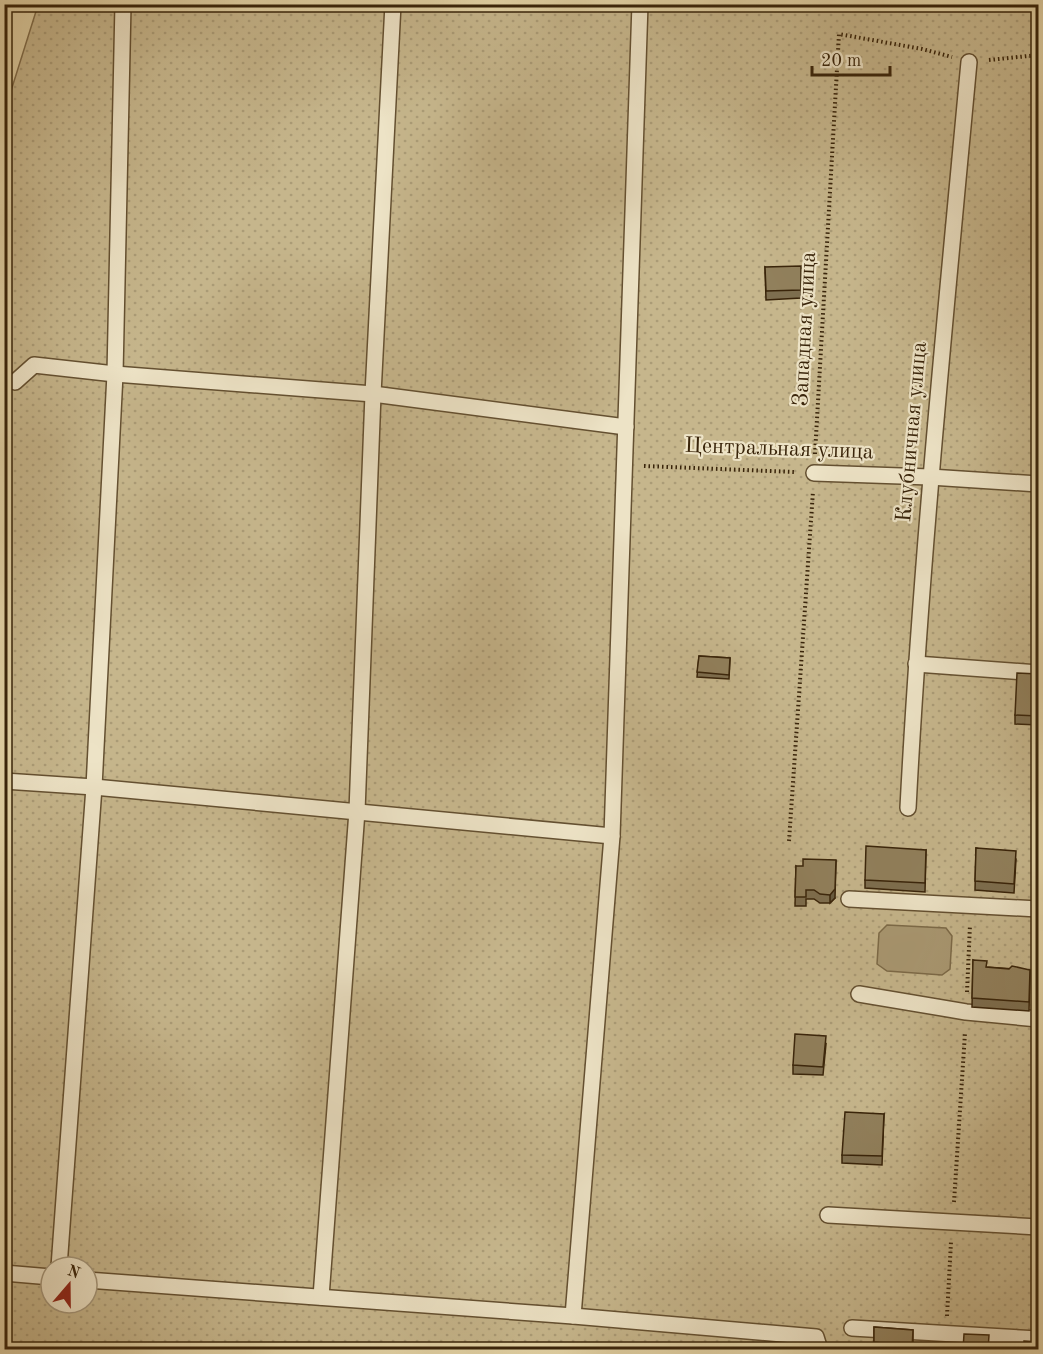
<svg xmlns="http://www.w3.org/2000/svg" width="1043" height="1354" viewBox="0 0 1043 1354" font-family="'Old Standard TT',serif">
  <defs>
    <pattern id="garden-dots" width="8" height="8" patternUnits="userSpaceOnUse" patternTransform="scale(1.5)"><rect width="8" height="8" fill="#c6b68c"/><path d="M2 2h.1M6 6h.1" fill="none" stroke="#ab9c77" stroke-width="1.8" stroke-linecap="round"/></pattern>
  </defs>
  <rect width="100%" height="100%" fill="#e3d4a7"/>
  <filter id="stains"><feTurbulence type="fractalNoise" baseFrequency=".00333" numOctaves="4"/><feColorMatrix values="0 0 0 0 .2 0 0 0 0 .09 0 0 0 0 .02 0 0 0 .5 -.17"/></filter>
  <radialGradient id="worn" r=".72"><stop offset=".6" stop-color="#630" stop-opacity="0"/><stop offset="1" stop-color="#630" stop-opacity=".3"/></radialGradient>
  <path fill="url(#garden-dots)" stroke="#806d4b" stroke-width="1.5" fill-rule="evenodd" d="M38,5H1038V1349L5,1350L4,113ZM51,1267H87V1303H51Z"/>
  <path fill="#a99872" stroke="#7c6a48" stroke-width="1.5" d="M887,925L946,928L952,936L950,969L942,975L887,971L877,964L879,933Z"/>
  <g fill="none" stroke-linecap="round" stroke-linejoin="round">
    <defs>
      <g id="lane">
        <path d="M15,382L34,365L115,374L373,394L626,427"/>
        <path d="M814,473L930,477L1038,484"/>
        <path d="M916,664L1038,673"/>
        <path d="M4,781L94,787L612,836"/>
        <path d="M908,808C921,558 946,310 969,62"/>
        <path d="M849,899L1038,909"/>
        <path d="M859,994L966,1012L1038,1019"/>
        <path d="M828,1215L1038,1227"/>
        <path d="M59,1267L94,787L115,374L123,4"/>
        <path d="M4,1273L51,1277"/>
        <path d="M87,1280L573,1316L816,1337L820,1350"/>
        <path d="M321,1297L357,811L373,394L393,4"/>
        <path d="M573,1316L612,836L640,4"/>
        <path d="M852,1328L1038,1339"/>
      </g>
    </defs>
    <use href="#lane" stroke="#645031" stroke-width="18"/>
    <g stroke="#39240a" stroke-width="4" stroke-dasharray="1.5 3" stroke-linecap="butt">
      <path d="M989,60L1038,55"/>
      <path d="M815,454L839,34L922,49L952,57"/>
      <path d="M644,466L795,472"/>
      <path d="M789,841L813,491"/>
      <path d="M967,992L970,925"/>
      <path d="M954,1202L965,1033"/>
      <path d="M947,1316L951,1242"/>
    </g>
    <use href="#lane" stroke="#ede3c6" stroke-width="15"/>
  </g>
  <g fill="#7d6e4f" stroke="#39240a" stroke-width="1.5">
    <path d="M765,267L801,290V298L766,300Z"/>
    <path d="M699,656L730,658L729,679L697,677Z"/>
    <path d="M1038,674V725L1015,724V715Z"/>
    <path d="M976,848L1016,859L1014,893L975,890Z"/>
    <path d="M926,850L925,892L865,888V880Z"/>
    <path d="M796,866L835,898L830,903H820L814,899H806V906H795Z"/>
    <path d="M973,960L986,967L1030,970L1029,1011L972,1007Z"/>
    <path d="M826,1044L823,1075L793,1074V1065Z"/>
    <path d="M884,1114L882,1165L842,1163V1155Z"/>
    <path d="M874,1327L913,1330V1350H874Z"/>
  </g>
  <path fill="#665a40" stroke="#39240a" stroke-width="1.5" d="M836,860L835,898L830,903V895Z"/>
  <g fill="#91805c" stroke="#39240a" stroke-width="1.5">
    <path d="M801,266V290L766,291L765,267Z"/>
    <path d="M699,656L730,658L729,675L697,672Z"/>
    <path d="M1017,673L1038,674V716L1015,715Z"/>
    <path d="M866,846L926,850L925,883L865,880Z"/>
    <path d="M976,848L1016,851L1014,884L975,881Z"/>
    <path d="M803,859L836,860L835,889L830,895L820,894L814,890H806V897H795L796,866H803Z"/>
    <path d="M973,960L987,961L986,967L1009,969L1012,966L1030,970L1029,1002L972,998Z"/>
    <path d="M795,1034L826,1036L823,1067L793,1065Z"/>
    <path d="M845,1112L884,1114L882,1156L842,1155Z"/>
    <path d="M874,1327L913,1330L912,1350H891V1344L874,1342Z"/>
    <path d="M964,1334L989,1335L988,1350H963Z"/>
    <path d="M1024,1341L1038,1342V1350H1024Z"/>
  </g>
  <g text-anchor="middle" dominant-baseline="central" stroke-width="4.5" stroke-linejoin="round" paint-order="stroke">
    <g font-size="22" fill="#39240a" stroke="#ede3c6">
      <text transform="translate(805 329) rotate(-87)">Западная улица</text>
      <text transform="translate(912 432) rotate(-85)">Клубничная улица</text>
      <text transform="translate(779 449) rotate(2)">Центральная улица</text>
    </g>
  </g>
  <rect width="1043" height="1354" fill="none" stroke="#e3d4a7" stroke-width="24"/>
  <rect x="6" y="6" width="1031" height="1342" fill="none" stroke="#39240a" stroke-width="3"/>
  <rect x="12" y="12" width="1019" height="1330" fill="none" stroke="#39240a" stroke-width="1.5"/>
  <g transform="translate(69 1285) rotate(20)"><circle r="28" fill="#ede3c6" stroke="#a5977b" stroke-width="1.5"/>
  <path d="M0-4.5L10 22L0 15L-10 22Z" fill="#8f2418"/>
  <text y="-9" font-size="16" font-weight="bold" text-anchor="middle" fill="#39240a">N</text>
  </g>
  <path d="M812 66v9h78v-9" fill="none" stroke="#39240a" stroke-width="3"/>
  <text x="821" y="66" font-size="18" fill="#39240a" stroke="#ede3c6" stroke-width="4.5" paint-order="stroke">20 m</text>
  <rect width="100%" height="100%" filter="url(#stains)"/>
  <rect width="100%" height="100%" fill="url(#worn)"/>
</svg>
